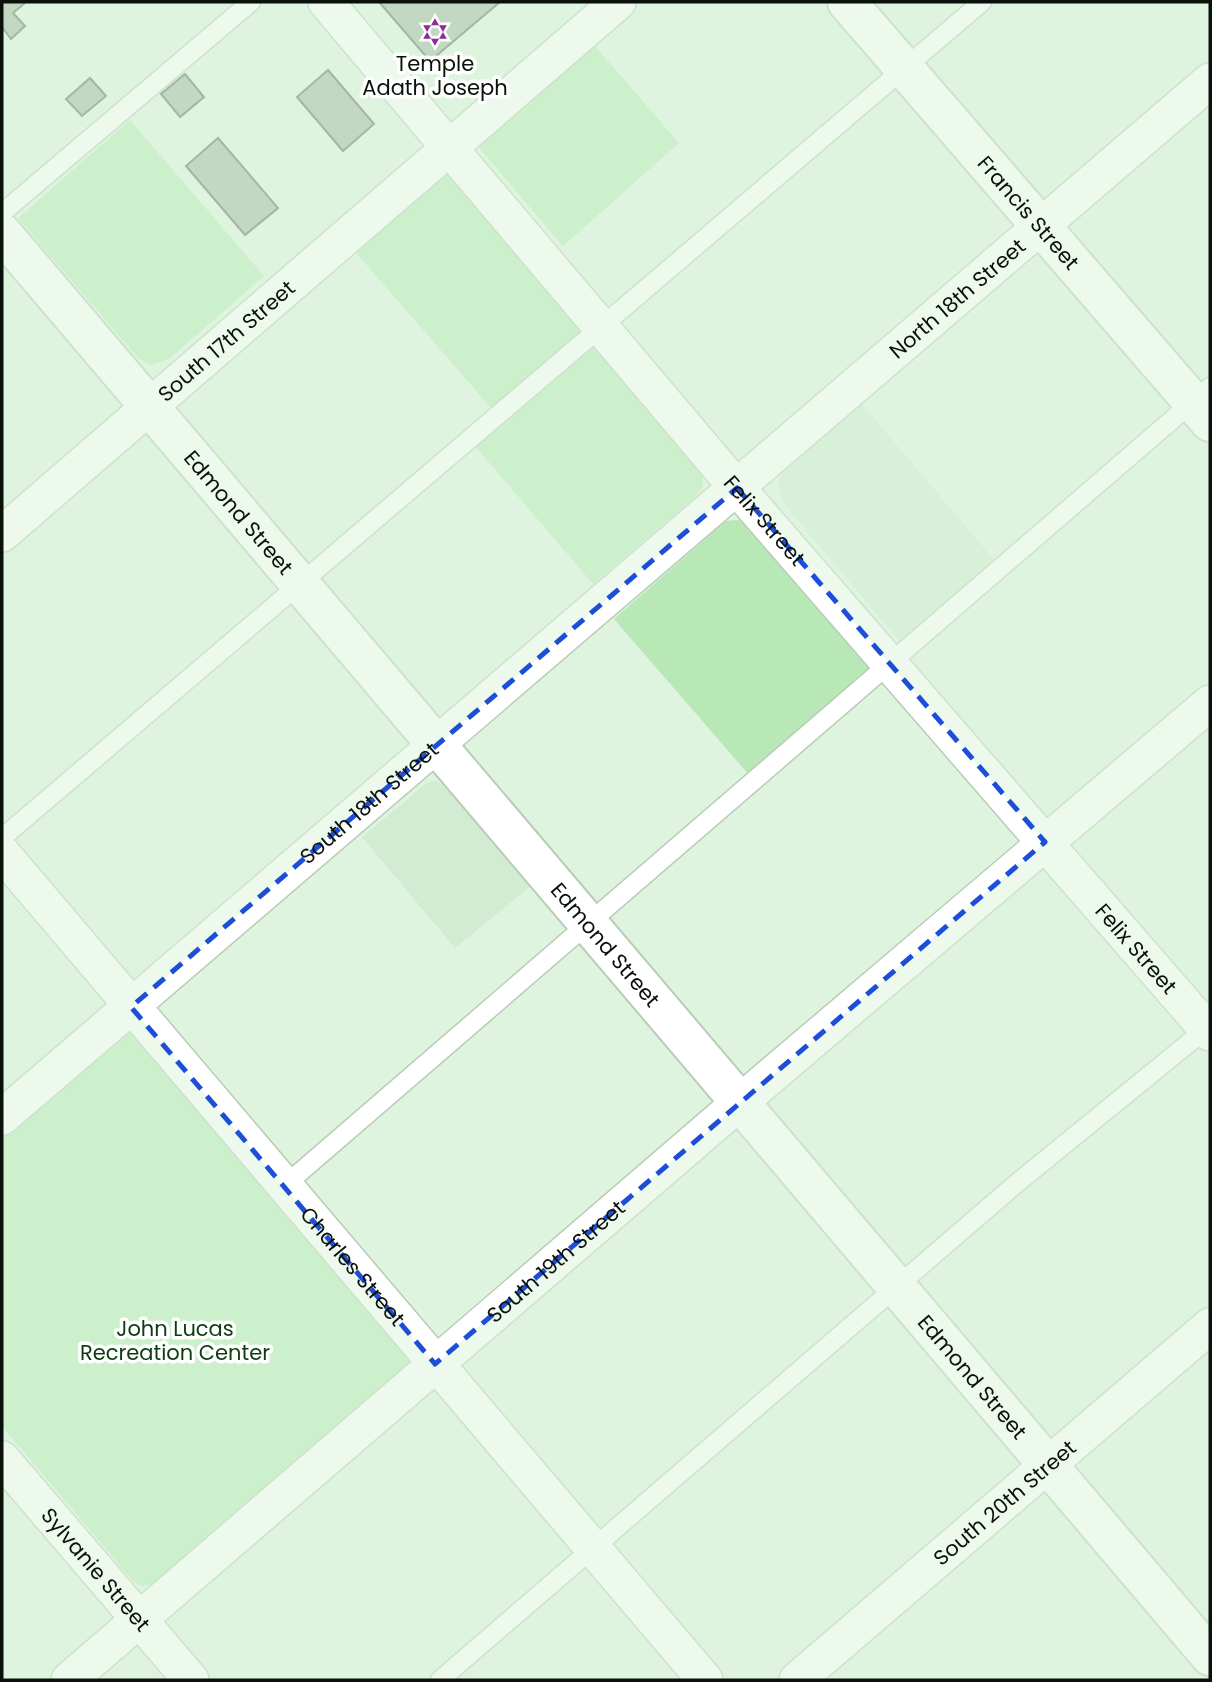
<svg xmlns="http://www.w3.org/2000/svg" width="1212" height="1682" viewBox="0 0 1212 1682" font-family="Poppins,sans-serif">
  <rect width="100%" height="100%" fill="#dff4de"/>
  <g fill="#d1ecd0">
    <path d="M862,404L996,562L901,643L785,505L778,489L780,476Z"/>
    <path d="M436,781L446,786L531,886L455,948L362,837L427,783Z"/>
  </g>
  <g fill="#b7e8b6">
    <path d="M594,45L679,143L563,246L480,149L483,139Z"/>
    <path d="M130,120L264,276L169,359L151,365L138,358L18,218Z"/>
    <path d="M447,175L459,183L583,332L491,408L352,248L433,178Z"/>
    <path d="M593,346L703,476V486L695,497L593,584L475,446Z"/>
    <path d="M738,520L751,526L872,670L750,776L614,619L726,521Z"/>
    <path d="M134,1032L409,1351L410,1361L399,1374L152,1584L143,1586L133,1581L2,1426V1138L124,1034Z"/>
  </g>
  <g fill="#a1b5a1" stroke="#5b6e5b" stroke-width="2">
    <path d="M2,2H26L13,13L25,26L11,39L2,27Z"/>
    <path d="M379,2H500L430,61Z"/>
    <path d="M328,70L374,124L343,151L297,97Z"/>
    <path d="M185,74L204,97L180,117L161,94Z"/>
    <path d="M90,78L106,96L82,116L66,99Z"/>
    <path d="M218,138L278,208L245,235L186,166Z"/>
  </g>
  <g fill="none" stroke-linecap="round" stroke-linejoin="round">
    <defs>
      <g id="service">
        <path d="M2,213L251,2"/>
        <path d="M2,838C327,558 656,282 982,2"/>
        <path d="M284,1186L1210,387"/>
        <path d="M440,1680L1017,1183L1206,1029"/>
      </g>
      <g id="minor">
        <path id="s1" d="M326,2L737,488L1210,1033"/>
        <path id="s2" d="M2,534L618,2"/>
        <path id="s3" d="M2,853L705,1680"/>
        <path id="s4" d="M2,1117L1210,81"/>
        <path id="s5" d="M2,1459L191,1680"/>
        <path id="s6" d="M69,1680L739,1103L1210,703"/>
        <path id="s7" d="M797,1680L1210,1326"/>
      </g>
      <g id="tertiary">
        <path id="s8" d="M847,2L1210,422"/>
        <path id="s9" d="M2,233L1210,1656"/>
      </g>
    </defs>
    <use href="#service" stroke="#b8ccb7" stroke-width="21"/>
    <use href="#minor" stroke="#b8ccb7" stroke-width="38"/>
    <use href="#tertiary" stroke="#b8ccb7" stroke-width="42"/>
    <use href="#service" stroke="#fff" stroke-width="18"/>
    <use href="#minor" stroke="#fff" stroke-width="35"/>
    <use href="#tertiary" stroke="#fff" stroke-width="38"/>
  </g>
  <path d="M0 0H1212V1682H0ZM737,488L1045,842L435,1364L131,1007Z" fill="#dff4de" fill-opacity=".55" fill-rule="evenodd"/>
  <path fill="none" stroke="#1d4ed8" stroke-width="5" stroke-dasharray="14 9" stroke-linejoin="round" d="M737,488L1045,842L435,1364L131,1007Z"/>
  <defs>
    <symbol id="synagogue-bare" viewBox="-9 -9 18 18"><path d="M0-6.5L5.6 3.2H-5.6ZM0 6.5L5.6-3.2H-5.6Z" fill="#8d2d96" stroke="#fff" stroke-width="2.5" paint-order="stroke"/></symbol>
  </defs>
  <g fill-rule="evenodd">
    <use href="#synagogue-bare" x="416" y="13" width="38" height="38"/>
  </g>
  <g text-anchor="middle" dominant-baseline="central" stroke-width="7" stroke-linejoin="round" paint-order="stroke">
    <g font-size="21" fill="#0a110a" stroke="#fff">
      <text x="435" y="63">Temple<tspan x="435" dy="24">Adath Joseph</tspan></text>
    </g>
    <g font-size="21" fill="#0a110a" stroke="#fff">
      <text stroke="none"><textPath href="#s8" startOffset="278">Francis Street</textPath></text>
      <text stroke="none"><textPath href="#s4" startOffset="1258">North 18th Street</textPath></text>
      <text stroke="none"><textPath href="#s2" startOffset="296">South 17th Street</textPath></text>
      <text stroke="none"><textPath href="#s9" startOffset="366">Edmond Street</textPath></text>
      <text stroke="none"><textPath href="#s1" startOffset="679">Felix Street</textPath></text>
      <text stroke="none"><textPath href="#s4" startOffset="483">South 18th Street</textPath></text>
      <text stroke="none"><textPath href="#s9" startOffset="933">Edmond Street</textPath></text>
      <text stroke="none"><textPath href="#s1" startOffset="1246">Felix Street</textPath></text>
      <text stroke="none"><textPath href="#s6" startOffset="642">South 19th Street</textPath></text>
      <text stroke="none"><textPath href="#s3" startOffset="542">Charles Street</textPath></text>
      <text stroke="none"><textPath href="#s9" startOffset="1500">Edmond Street</textPath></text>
      <text stroke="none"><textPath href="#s7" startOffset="273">South 20th Street</textPath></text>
      <text stroke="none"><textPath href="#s5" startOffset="145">Sylvanie Street</textPath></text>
    </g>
    <g font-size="21" fill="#0f3b12" stroke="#fff">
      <text x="175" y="1328">John Lucas<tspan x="175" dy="24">Recreation Center</tspan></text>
    </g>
  </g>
  <rect width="1212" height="1682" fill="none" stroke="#0a110a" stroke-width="7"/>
</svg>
